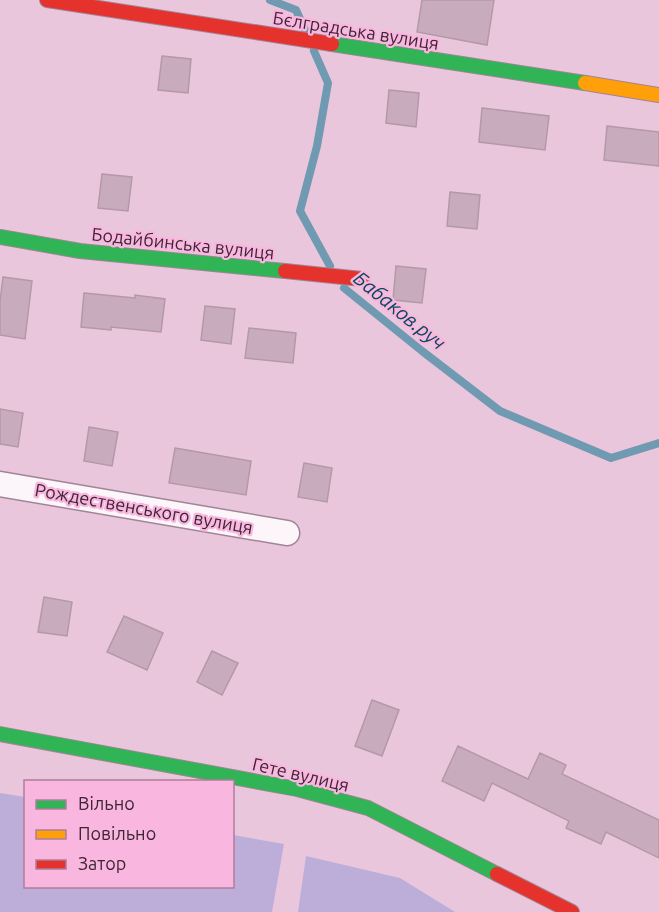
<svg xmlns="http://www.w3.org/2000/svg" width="659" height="912" viewBox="0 0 659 912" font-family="Ubuntu,sans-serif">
  <rect width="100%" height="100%" fill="#eac6dc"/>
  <g fill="#bdaed9">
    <path d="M0,793L25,797L26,886H232L233,835L284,844L272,912H0Z"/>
    <path d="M306,856L400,878L455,912H298Z"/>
  </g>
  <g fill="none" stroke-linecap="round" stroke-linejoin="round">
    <g stroke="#709ab1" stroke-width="8">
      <path d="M270,0L296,10L306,32"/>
      <path d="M314,51L328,83L317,146L300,211L330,266"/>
      <path d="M344,288L422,351L500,411L611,458L659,443"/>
    </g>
  </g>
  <g fill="#c8acbd" stroke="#b498a9" stroke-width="1.5">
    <path d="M422,0H494L487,45L417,32Z"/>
    <path d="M162,56L191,59L188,93L158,90Z"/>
    <path d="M389,90L419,93L416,127L386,123Z"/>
    <path d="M482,108L549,116L545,150L479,142Z"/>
    <path d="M607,126L659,132V166L604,160Z"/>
    <path d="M102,174L132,177L128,211L98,208Z"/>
    <path d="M450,192L480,195L477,229L447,226Z"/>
    <path d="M396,266L426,269L422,303L393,300Z"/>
    <path d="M3,277L32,281L25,339L0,335V301Z"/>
    <path d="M84,293L135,298V295L165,299L161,332L111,327V330L81,327Z"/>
    <path d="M205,306L235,309L231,344L201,340Z"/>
    <path d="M249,328L296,333L293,363L245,358Z"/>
    <path d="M0,409L23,413L18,447L0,444Z"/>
    <path d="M89,427L118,432L112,466L84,461Z"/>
    <path d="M175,448L251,461L246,495L169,483Z"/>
    <path d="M304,463L332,468L327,502L298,497Z"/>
    <path d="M44,597L72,602L67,636L38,632Z"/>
    <path d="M124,616L163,633L147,670L107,652Z"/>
    <path d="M212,651L238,663L222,695L197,682Z"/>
    <path d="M372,700L399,710L382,756L355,746Z"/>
    <path d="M458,746L528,779L540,753L566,765L562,774L659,820V858L606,832L601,844L566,828L569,821L492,783L484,801L442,781Z"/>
  </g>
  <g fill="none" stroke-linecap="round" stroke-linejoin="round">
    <defs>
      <path id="street" d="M0,484L287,533"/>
      <g id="fast">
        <path d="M332,44L585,83"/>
        <path d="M0,237L80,251L285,271"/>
        <path d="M0,734L297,789L368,808L497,874"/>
      </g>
      <path id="slow" d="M585,83L659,95"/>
      <g id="jam">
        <path d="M47,0L332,44"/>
        <path d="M285,271L362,279"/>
        <path d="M497,874L572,912"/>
      </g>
    </defs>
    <use href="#street" stroke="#a08596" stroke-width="27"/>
    <use href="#fast" stroke="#a08596" stroke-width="16"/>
    <use href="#slow" stroke="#a08596" stroke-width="16"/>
    <use href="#jam" stroke="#a08596" stroke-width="16"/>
    <use href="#street" stroke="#fcf6fa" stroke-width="24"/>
    <use href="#fast" stroke="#30b455" stroke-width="14"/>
    <use href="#slow" stroke="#ff9f0a" stroke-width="14"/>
    <use href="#jam" stroke="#e5322d" stroke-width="14"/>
  </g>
  <g text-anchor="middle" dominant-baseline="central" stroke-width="4.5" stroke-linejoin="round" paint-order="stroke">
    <g font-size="18" fill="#3e2535" stroke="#f9b7df">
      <text transform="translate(356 30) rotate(9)">Бєлградська вулиця</text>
      <text transform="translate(183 243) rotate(6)">Бодайбинська вулиця</text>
      <text transform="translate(144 508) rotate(10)">Рождественського вулиця</text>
      <text transform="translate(301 774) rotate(13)">Гете вулиця</text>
    </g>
    <g font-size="20" font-style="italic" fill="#07495b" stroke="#f9b7df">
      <text transform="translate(400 310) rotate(39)">Бабаков.руч</text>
    </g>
  </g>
  <rect x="24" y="780" width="210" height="108" fill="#f9b7df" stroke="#ae7d9b" stroke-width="1.5"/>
  <rect x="36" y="800" width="30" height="9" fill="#30b455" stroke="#ae7d9b" stroke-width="1.5"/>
  <text x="78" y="810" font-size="18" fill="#3e2535">Вільно</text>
  <rect x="36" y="830" width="30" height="9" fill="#ff9f0a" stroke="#ae7d9b" stroke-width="1.5"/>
  <text x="78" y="840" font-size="18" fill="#3e2535">Повільно</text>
  <rect x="36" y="860" width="30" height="9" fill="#e5322d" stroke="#ae7d9b" stroke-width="1.5"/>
  <text x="78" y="870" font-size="18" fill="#3e2535">Затор</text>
</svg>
